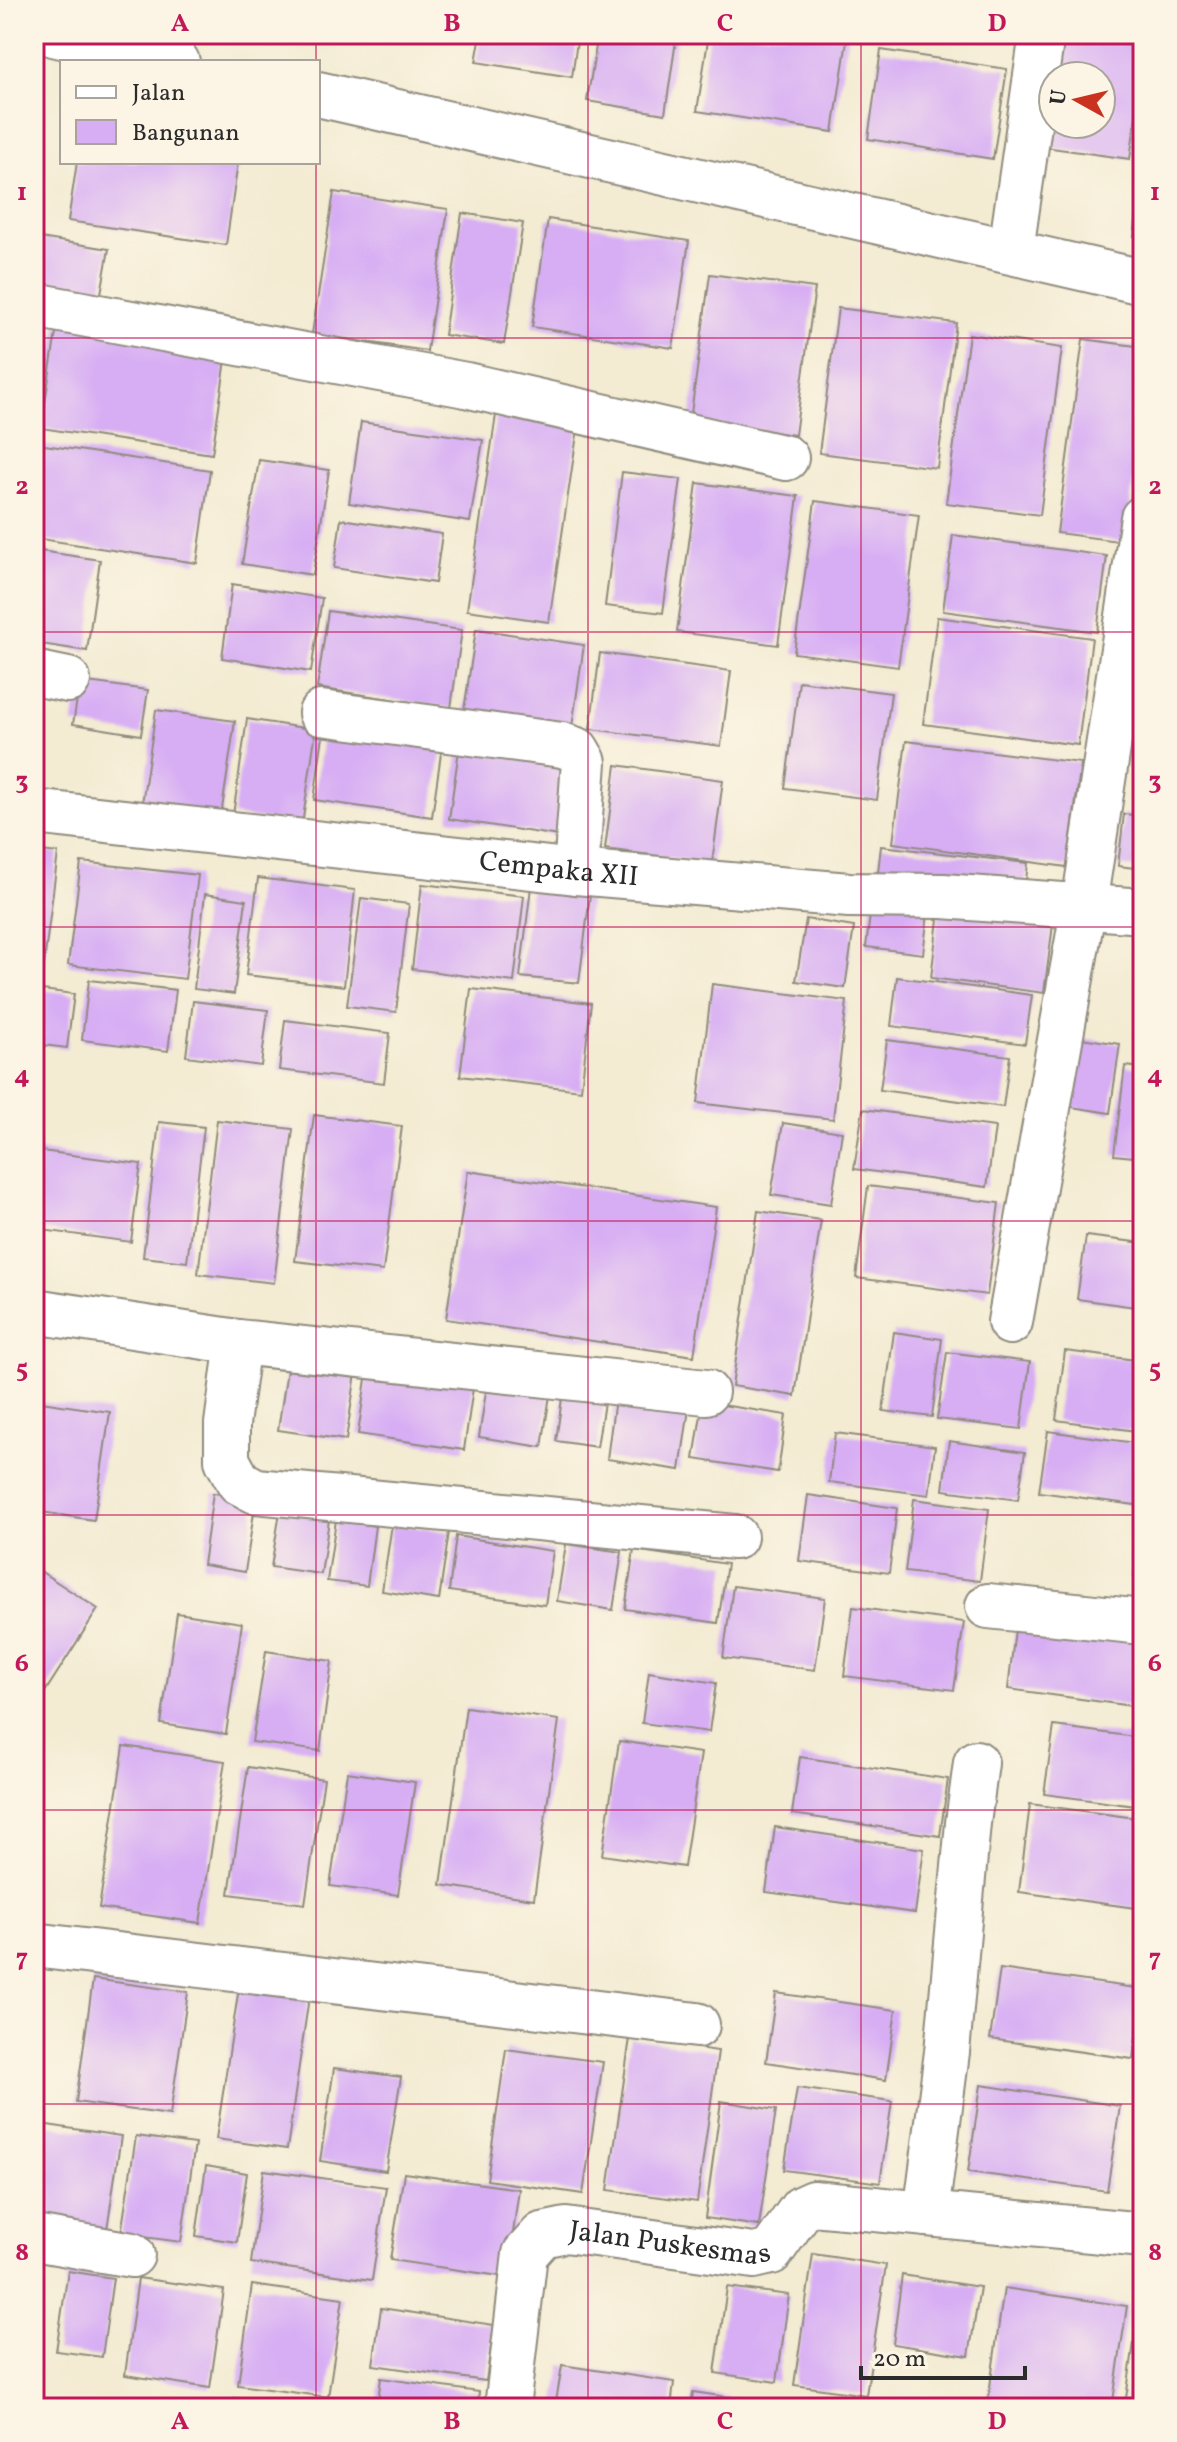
<svg xmlns="http://www.w3.org/2000/svg" width="1177" height="2442" viewBox="0 0 1177 2442" font-family="Vollkorn,serif">
  <rect width="100%" height="100%" fill="#fcf5e5"/>
  <filter id="ink" filterUnits="userSpaceOnUse"><feTurbulence type="fractalNoise" baseFrequency=".0125" numOctaves="2"/><feDisplacementMap in="SourceGraphic" scale="16" xChannelSelector="R" yChannelSelector="G"/><feConvolveMatrix kernelMatrix="1 2 1 2 8 2 1 2 1" color-interpolation-filters="sRGB"/></filter>
  <filter id="wash" filterUnits="userSpaceOnUse"><feTurbulence type="fractalNoise" baseFrequency=".006" numOctaves="4" result="noise"/><feDisplacementMap in="SourceGraphic" scale="32" xChannelSelector="R" yChannelSelector="G"/><feGaussianBlur stdDeviation="1.8" result="paint"/><feColorMatrix in="noise" values="0 0 0 0 0 0 0 0 0 0 0 0 0 0 0 0 0 1.4 0 .05"/><feComposite in="paint" operator="in"/></filter>
  <g filter="url(#wash)">
    <rect width="100%" height="100%" fill="#f3ebd2"/>
    <g id="blocks">
      <g fill="#d7adf4">
        <path d="M481,34H578L572,77L476,62Z"/>
        <path d="M598,34H677L665,114L587,101Z"/>
        <path d="M709,34H848L833,132L697,111Z"/>
        <path d="M1060,34H1143V67L1130,159L1044,147L1053,93V124H1101V76H1054Z"/>
        <path d="M881,50L1007,69L993,159L868,139Z"/>
        <path d="M77,162H238L226,245L68,221Z"/>
        <path d="M1141,185H1143V237L1134,236Z"/>
        <path d="M334,192L448,209L427,351L312,334Z"/>
        <path d="M462,213L523,223L504,344L444,335Z"/>
        <path d="M548,219L689,241L673,348L532,327Z"/>
        <path d="M34,237L109,249L100,299L34,289Z"/>
        <path d="M710,274L815,288L795,435L690,421Z"/>
        <path d="M838,308L956,323L937,468L819,453Z"/>
        <path d="M58,320L228,346L212,454L41,428Z"/>
        <path d="M969,334L1062,348L1040,515L946,503Z"/>
        <path d="M1083,339L1143,347V409L1125,542L1057,533Z"/>
        <path d="M497,408L579,421L549,622L467,610Z"/>
        <path d="M361,422L483,440L470,522L349,503Z"/>
        <path d="M38,444L210,470L197,563L34,538V470Z"/>
        <path d="M259,460L329,470L313,575L242,564Z"/>
        <path d="M622,472L681,479L663,613L605,606Z"/>
        <path d="M697,483L798,496L778,645L677,632Z"/>
        <path d="M815,501L919,515L898,667L794,653Z"/>
        <path d="M341,519L442,534L435,583L334,568Z"/>
        <path d="M953,535L1107,556L1097,632L943,611Z"/>
        <path d="M34,550L100,560L87,651L34,643Z"/>
        <path d="M232,584L322,598L311,672L222,658Z"/>
        <path d="M328,611L462,630L451,708L317,688Z"/>
        <path d="M937,617L1092,638L1078,745L923,724Z"/>
        <path d="M476,629L584,645L572,727L464,711Z"/>
        <path d="M600,653L731,671L721,746L590,729Z"/>
        <path d="M80,681L148,690L141,735L73,724Z"/>
        <path d="M799,681L891,693L877,800L785,788Z"/>
        <path d="M156,710L235,721L221,816L142,804Z"/>
        <path d="M247,719L316,730L302,825L233,815Z"/>
        <path d="M325,721L443,739L432,817L314,800Z"/>
        <path d="M906,741L1081,763L1067,867L893,843Z"/>
        <path d="M459,750L583,768L572,838L449,819Z"/>
        <path d="M616,765L723,780L712,863L605,849Z"/>
        <path d="M1124,814L1143,816V869L1118,866Z"/>
        <path d="M881,846L1028,863L1024,898L877,881Z"/>
        <path d="M34,850L58,853L44,963L34,961Z"/>
        <path d="M81,862L198,875L185,979L68,965Z"/>
        <path d="M258,878L355,890L344,986L246,975Z"/>
        <path d="M422,884L524,896L514,982L412,969Z"/>
        <path d="M531,887L590,895L579,983L520,977Z"/>
        <path d="M205,894L246,900L234,994L194,989Z"/>
        <path d="M361,898L409,904L396,1012L347,1006Z"/>
        <path d="M872,899L929,906L923,954L866,947Z"/>
        <path d="M940,902L1054,917L1044,993L931,978Z"/>
        <path d="M806,919L854,927L845,988L796,981Z"/>
        <path d="M897,977L1032,995L1025,1044L891,1026Z"/>
        <path d="M89,980L176,990L168,1051L82,1040Z"/>
        <path d="M712,984L847,1001L833,1119L698,1103Z"/>
        <path d="M34,989L74,994L67,1048L34,1044Z"/>
        <path d="M471,989L591,1003L581,1090L460,1076Z"/>
        <path d="M193,1001L268,1010L261,1066L186,1056Z"/>
        <path d="M285,1020L390,1033L384,1083L279,1070Z"/>
        <path d="M1075,1037L1120,1044L1110,1113L1065,1106Z"/>
        <path d="M887,1040L1010,1056L1003,1107L880,1090Z"/>
        <path d="M34,1066H39L36,1089H34Z"/>
        <path d="M1125,1066L1143,1068V1158L1114,1155Z"/>
        <path d="M863,1109L995,1127L987,1187L854,1169Z"/>
        <path d="M314,1115L402,1126L383,1271L295,1261Z"/>
        <path d="M217,1120L293,1129L274,1283L198,1274Z"/>
        <path d="M159,1122L204,1127L187,1262L143,1257Z"/>
        <path d="M783,1123L842,1132L831,1204L771,1195Z"/>
        <path d="M34,1150L141,1164L131,1242L34,1229Z"/>
        <path d="M468,1171L716,1207L694,1356L446,1319Z"/>
        <path d="M868,1186L999,1203L987,1295L856,1278Z"/>
        <path d="M758,1211L821,1220L795,1396L732,1386Z"/>
        <path d="M1086,1236L1143,1243V1308L1077,1299Z"/>
        <path d="M894,1332L942,1339L932,1417L883,1411Z"/>
        <path d="M1065,1351L1143,1361V1432L1056,1420Z"/>
        <path d="M947,1352L1030,1362L1021,1429L937,1419Z"/>
        <path d="M288,1363L356,1373L346,1440L278,1430Z"/>
        <path d="M368,1365L474,1381L464,1450L358,1434Z"/>
        <path d="M489,1372L552,1382L542,1447L479,1437Z"/>
        <path d="M564,1384L606,1390L597,1447L556,1441Z"/>
        <path d="M616,1391L690,1402L680,1470L607,1459Z"/>
        <path d="M34,1401L110,1412L94,1520L34,1511Z"/>
        <path d="M703,1402L786,1415L778,1472L694,1459Z"/>
        <path d="M1048,1431L1143,1444V1506L1039,1492Z"/>
        <path d="M835,1433L935,1446L929,1495L829,1482Z"/>
        <path d="M949,1441L1025,1452L1018,1500L943,1490Z"/>
        <path d="M213,1493L256,1499L245,1572L203,1565Z"/>
        <path d="M808,1495L897,1508L889,1573L799,1561Z"/>
        <path d="M914,1499L989,1509L980,1581L905,1572Z"/>
        <path d="M281,1506L330,1513L321,1574L271,1567Z"/>
        <path d="M336,1520L375,1526L367,1586L327,1581Z"/>
        <path d="M392,1524L449,1532L439,1600L382,1591Z"/>
        <path d="M1139,1530H1143V1578L1134,1577Z"/>
        <path d="M456,1536L553,1551L545,1605L449,1591Z"/>
        <path d="M566,1544L622,1552L613,1610L557,1601Z"/>
        <path d="M634,1550L727,1564L718,1623L625,1609Z"/>
        <path d="M34,1567L98,1609L34,1709Z"/>
        <path d="M733,1586L825,1598L815,1670L723,1658Z"/>
        <path d="M853,1607L964,1622L954,1690L844,1676Z"/>
        <path d="M177,1613L242,1623L226,1734L161,1724Z"/>
        <path d="M1016,1621L1142,1638L1132,1706L1008,1689Z"/>
        <path d="M266,1651L332,1661L320,1751L252,1742Z"/>
        <path d="M649,1672L716,1683L709,1732L642,1723Z"/>
        <path d="M466,1707L559,1720L534,1899L441,1885Z"/>
        <path d="M1054,1726L1143,1738V1807L1044,1794Z"/>
        <path d="M619,1741L701,1753L684,1867L602,1855Z"/>
        <path d="M124,1746L225,1761L200,1923L99,1908Z"/>
        <path d="M800,1757L948,1779L940,1836L792,1814Z"/>
        <path d="M248,1767L324,1779L305,1904L229,1894Z"/>
        <path d="M347,1772L415,1782L398,1895L330,1886Z"/>
        <path d="M1030,1804L1143,1819V1909L1019,1892Z"/>
        <path d="M775,1827L924,1849L915,1913L766,1892Z"/>
        <path d="M1000,1969L1143,1989L1133,2059L990,2039Z"/>
        <path d="M93,1979L188,1992L170,2115L76,2102Z"/>
        <path d="M239,1987L309,1997L287,2149L216,2139Z"/>
        <path d="M776,1993L896,2010L886,2080L766,2062Z"/>
        <path d="M630,2038L718,2051L697,2202L608,2190Z"/>
        <path d="M506,2049L603,2062L583,2194L487,2180Z"/>
        <path d="M334,2068L401,2077L386,2171L320,2161Z"/>
        <path d="M981,2085L1120,2106L1107,2191L968,2172Z"/>
        <path d="M797,2088L892,2101L880,2183L784,2170Z"/>
        <path d="M721,2101L776,2110L759,2226L705,2218Z"/>
        <path d="M34,2123L121,2136L106,2236L34,2225Z"/>
        <path d="M136,2136L195,2144L181,2242L121,2234Z"/>
        <path d="M206,2166L247,2173L237,2242L196,2236Z"/>
        <path d="M264,2170L386,2187L372,2280L251,2263Z"/>
        <path d="M404,2173L519,2189L507,2277L390,2260Z"/>
        <path d="M813,2254L886,2265L866,2395L794,2385Z"/>
        <path d="M68,2271L113,2278L102,2357L56,2351Z"/>
        <path d="M34,2275L43,2276L36,2327H34Z"/>
        <path d="M902,2275L980,2287L969,2356L893,2344Z"/>
        <path d="M138,2278L224,2290L210,2388L125,2375Z"/>
        <path d="M252,2285L343,2298L328,2397L238,2385Z"/>
        <path d="M727,2287L789,2295L777,2382L715,2373Z"/>
        <path d="M1004,2288L1127,2306L1112,2408H987Z"/>
        <path d="M381,2308L494,2325L486,2381L373,2365Z"/>
        <path d="M1138,2315H1143V2408L1125,2405Z"/>
        <path d="M562,2365L674,2382L671,2408H555Z"/>
        <path d="M381,2378L479,2392L477,2408H377Z"/>
        <path d="M693,2392L769,2403L768,2408H691Z"/>
        <path d="M234,2398L289,2406V2408H233Z"/>
      </g>
    </g>
  </g>
  <g filter="url(#ink)">
    <use href="#blocks" fill-opacity="0" stroke="#8f8b7e" stroke-width="2"/>
    <g fill="none" stroke-linecap="round" stroke-linejoin="round">
      <defs>
        <g id="minor">
          <path d="M53,34L177,62"/>
          <path d="M318,94L1143,282"/>
          <path d="M1011,250L1042,34"/>
          <path d="M34,305L466,385L786,458"/>
          <path d="M34,673L68,680"/>
          <path d="M321,713L562,745L577,750L584,762L576,872"/>
          <path id="s1" d="M34,812L576,872L849,895L943,896L1143,911"/>
          <path d="M34,1311L238,1342L227,1424V1460L239,1482L256,1491L735,1537"/>
          <path d="M1010,1322L1084,905L1143,518"/>
          <path d="M238,1342L706,1392"/>
          <path d="M988,1606L1143,1622"/>
          <path d="M34,1945L697,2025"/>
          <path d="M926,2214L947,2052L968,1823L976,1763"/>
          <path d="M34,2238L132,2255"/>
          <path id="s2" d="M507,2408L525,2254L542,2235L566,2230L754,2256L771,2252L802,2208L813,2203L1143,2235"/>
        </g>
      </defs>
      <use href="#minor" stroke="#8f8b7e" stroke-width="48"/>
      <use href="#minor" stroke="#fff" stroke-width="44"/>
    </g>
  </g>
  <path fill="none" stroke="#c2185b" stroke-width="2" stroke-opacity="0.55" d="M316,34V62M588,34V2408M861,34V2408M316,162V2408M34,338H1143M34,632H1143M34,927H1143M34,1221H1143M34,1515H1143M34,1810H1143M34,2104H1143"/>
  <g text-anchor="middle" dominant-baseline="central" stroke-width="6" stroke-linejoin="round" paint-order="stroke">
    <g font-size="28" fill="#2b2b2b" stroke="#fcf5e5">
      <text stroke="none"><textPath href="#s1" startOffset="528">Cempaka XII</textPath></text>
      <text stroke="none"><textPath href="#s2" startOffset="310">Jalan Puskesmas</textPath></text>
    </g>
  </g>
  <rect width="1177" height="2442" fill="none" stroke="#fcf5e5" stroke-width="88"/>
  <rect x="60" y="60" width="260" height="104" fill="#fcf5e5" stroke="#a8a49b" stroke-width="2"/>
  <rect x="76" y="86" width="40" height="12" fill="#ffffff" stroke="#a8a49b" stroke-width="2"/>
  <text x="132" y="100" font-size="24" fill="#2b2b2b">Jalan</text>
  <rect x="76" y="120" width="40" height="24" fill="#d7adf4" stroke="#a8a49b" stroke-width="2"/>
  <text x="132" y="140" font-size="24" fill="#2b2b2b">Bangunan</text>
  <g transform="translate(1077 100) rotate(278)"><circle r="38" fill="#fcf5e5" stroke="#a8a49b" stroke-width="2"/>
  <path d="M0-6L14 30L0 20L-14 30Z" fill="#c8321e"/>
  <text y="-12" font-size="22" font-weight="bold" text-anchor="middle" fill="#2b2b2b">U</text>
  </g>
  <path d="M861 2366v12h164v-12" fill="none" stroke="#2b2b2b" stroke-width="4"/>
  <text x="873" y="2366" font-size="24" fill="#2b2b2b" stroke="#fcf5e5" stroke-width="6" paint-order="stroke">20 m</text>
  <rect x="44" y="44" width="1089" height="2354" fill="none" stroke="#c2185b" stroke-width="3"/>
  <g font-size="26" text-anchor="middle" font-weight="bold" fill="#c2185b">
    <text x="180" y="31">A</text>
    <text x="452" y="31">B</text>
    <text x="725" y="31">C</text>
    <text x="997" y="31">D</text>
    <text x="22" y="200">1</text>
    <text x="1155" y="200">1</text>
    <text x="22" y="494">2</text>
    <text x="1155" y="494">2</text>
    <text x="22" y="789">3</text>
    <text x="1155" y="789">3</text>
    <text x="22" y="1083">4</text>
    <text x="1155" y="1083">4</text>
    <text x="22" y="1377">5</text>
    <text x="1155" y="1377">5</text>
    <text x="22" y="1671">6</text>
    <text x="1155" y="1671">6</text>
    <text x="22" y="1966">7</text>
    <text x="1155" y="1966">7</text>
    <text x="22" y="2260">8</text>
    <text x="1155" y="2260">8</text>
    <text x="180" y="2429">A</text>
    <text x="452" y="2429">B</text>
    <text x="725" y="2429">C</text>
    <text x="997" y="2429">D</text>
  </g>
</svg>
